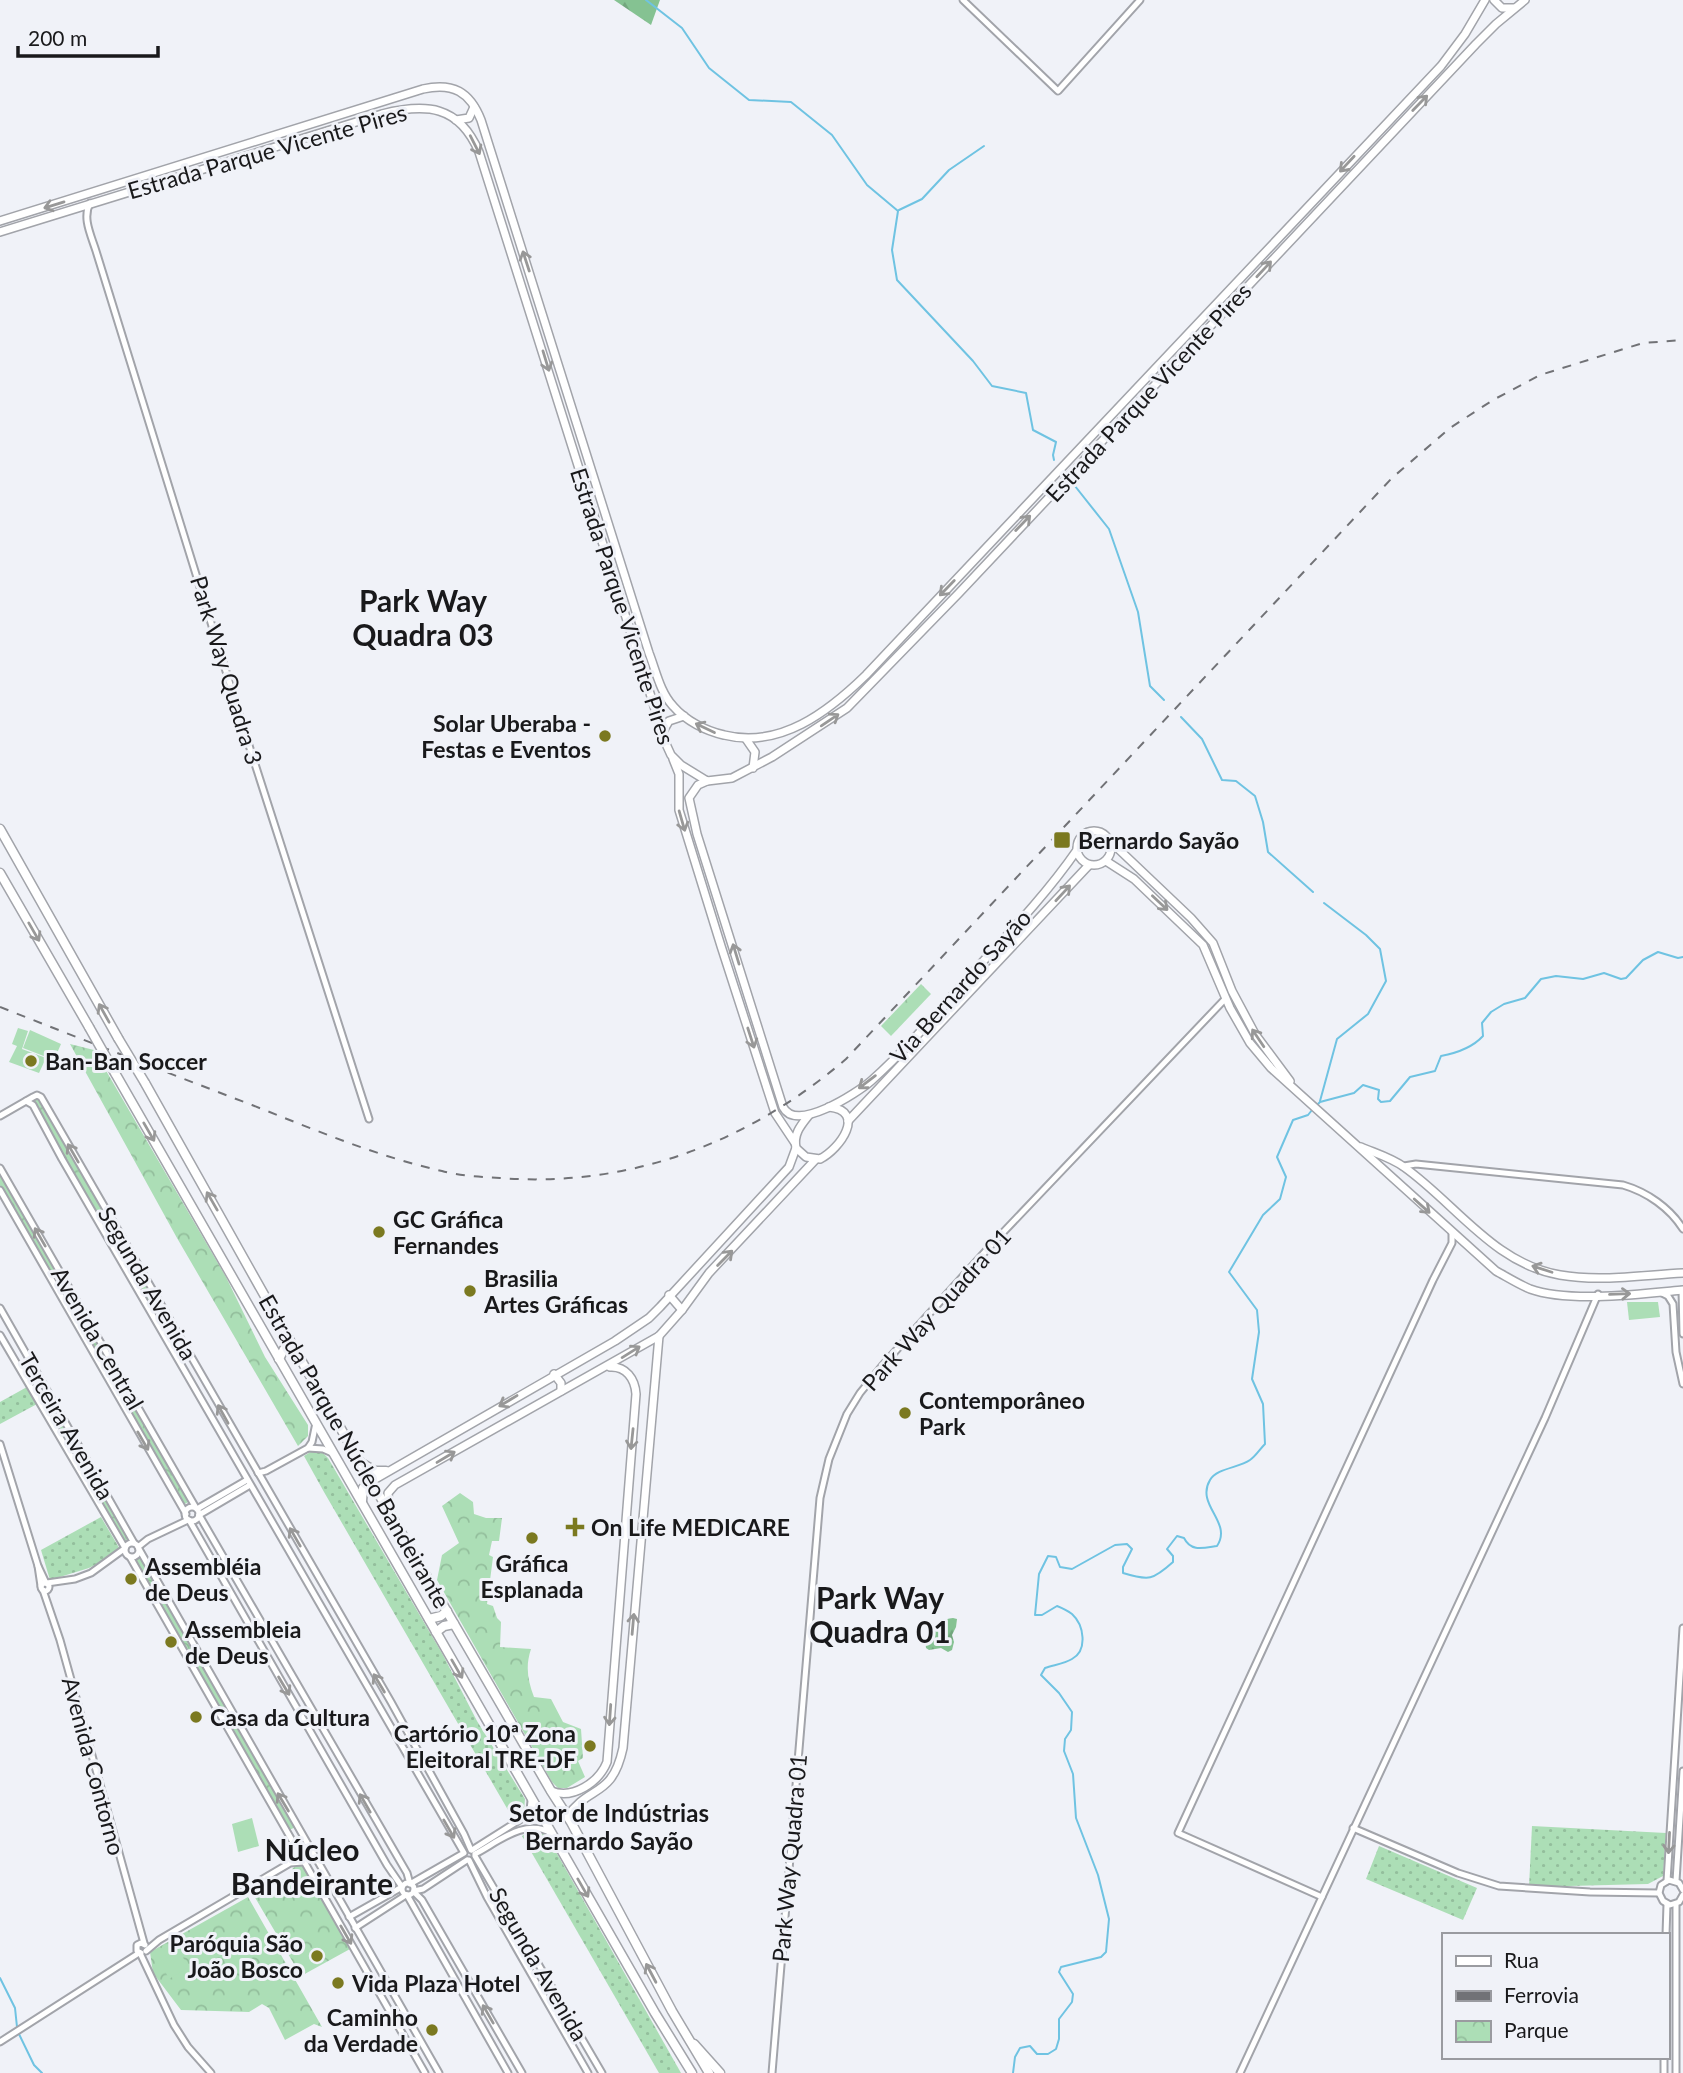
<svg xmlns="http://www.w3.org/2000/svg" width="1683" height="2073" viewBox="0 0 1683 2073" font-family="Lato,sans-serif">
  <defs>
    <pattern id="grass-dots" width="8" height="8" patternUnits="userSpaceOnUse" patternTransform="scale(1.75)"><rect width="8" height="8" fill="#acdeb6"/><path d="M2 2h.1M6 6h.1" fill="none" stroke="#93be9c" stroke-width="1.8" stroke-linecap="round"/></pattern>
    <pattern id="forest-firs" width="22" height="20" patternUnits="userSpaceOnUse" patternTransform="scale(1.75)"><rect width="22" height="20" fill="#85c292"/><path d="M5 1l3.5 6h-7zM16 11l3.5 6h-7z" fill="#72a67d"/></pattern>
    <pattern id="park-crowns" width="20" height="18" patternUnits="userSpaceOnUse" patternTransform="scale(1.75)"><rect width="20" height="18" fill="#acdeb6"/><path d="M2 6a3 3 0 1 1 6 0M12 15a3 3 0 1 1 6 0" fill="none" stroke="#93be9c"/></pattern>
  </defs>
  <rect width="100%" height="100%" fill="#f0f2f8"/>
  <g fill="url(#grass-dots)">
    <path d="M27,1387L37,1404L0,1424V1402Z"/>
    <path d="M312,1451L323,1453L328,1458L443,1655L477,1721L525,1799L524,1810L512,1817L324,1492L304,1456Z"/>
    <path d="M101,1517L121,1551L89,1568L50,1580L41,1550Z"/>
    <path d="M1532,1826L1666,1833L1663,1876L1648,1884L1529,1887Z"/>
    <path d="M531,1830H537L547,1836L681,2073H659L522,1836Z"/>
    <path d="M1379,1846L1477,1888L1463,1920L1366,1879Z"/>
  </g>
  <g fill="url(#forest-firs)">
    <path d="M614,0H660L651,25Z"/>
    <path d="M953,1618L957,1619L956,1627L952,1635L954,1642L952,1650L948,1652L941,1648L929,1650L926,1648C924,1628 934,1621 953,1618Z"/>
  </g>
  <g fill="url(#park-crowns)">
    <path d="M921,984L931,994L891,1036L881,1026Z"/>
    <path d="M70,1044L94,1050L226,1277L265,1357L308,1425V1436L298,1446L177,1238Z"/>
    <path d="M40,1097L156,1299L149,1303L33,1101Z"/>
    <path d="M0,1170L190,1501L183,1505L0,1185Z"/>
    <path d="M47,1389L131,1538L123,1542L39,1393Z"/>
    <path d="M460,1493L473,1502L474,1514L486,1518H502L499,1541H492L489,1555L493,1557L487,1604L493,1606L497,1618L501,1622L500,1647L531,1649C525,1667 528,1681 534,1697L551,1699L563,1722L581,1729L583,1758L578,1761L585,1777L567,1788H558L552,1782L437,1580L442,1555L459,1543L442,1506Z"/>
    <path d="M140,1554L228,1707L220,1711L133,1558Z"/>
    <path d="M235,1722L296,1827L289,1830L228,1727Z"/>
    <path d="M297,1865L305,1867L350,1949L301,1976L253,1894L254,1891C268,1882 282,1882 295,1874L292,1869Z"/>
    <path d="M248,1897L322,2027L314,2024L285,2040L269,2008L262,2004L249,2012L181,2010L153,1973L150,1952Z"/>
  </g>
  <g fill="#acdeb6">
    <path d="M18,1028L28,1031L22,1049L46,1058L39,1073L9,1062L17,1046L12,1044Z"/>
    <path d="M30,1030L61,1044L54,1060L23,1048Z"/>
    <path d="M1627,1302H1658L1660,1317L1629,1320Z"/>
    <path d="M252,1818L259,1846L238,1852L232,1824Z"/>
    <path d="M177,1948L189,1967L169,1979L159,1959Z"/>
  </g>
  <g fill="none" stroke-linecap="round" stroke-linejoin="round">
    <g stroke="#6fc3e2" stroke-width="2">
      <path d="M646,0L682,28L709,68L749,100L791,102L832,135L867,185L898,211L892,250L897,280L973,361L992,386L1026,393L1033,430L1056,442L1053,455L1054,460"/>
      <path d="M899,210L922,199L949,170L984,146"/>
      <path d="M1071,481L1109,529L1138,612L1150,686L1164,700"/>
      <path d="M1181,717L1202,739L1222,780L1236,781L1255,796L1263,822L1268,852L1313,892"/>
      <path d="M1320,1101L1337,1039L1368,1014L1386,981L1380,949L1366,935L1324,903"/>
      <path d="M1316,1106L1320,1102L1354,1093L1363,1085L1379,1090L1378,1099L1381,1102L1390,1101L1410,1077L1435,1071L1441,1056C1457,1053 1472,1048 1483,1036L1482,1023L1491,1012L1504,1004L1525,998L1541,979L1556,976L1583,979L1604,973L1621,979L1626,978L1643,960L1658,952L1678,958L1683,957"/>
      <path d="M0,1978L15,2008L17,2027"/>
      <path d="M18,2032L34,2065L42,2073"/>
      <path d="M1013,2073L1015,2057L1020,2048L1030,2046L1037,2054H1048L1056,2049L1059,2039V2019L1072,2002L1073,1994L1059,1972L1061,1967L1101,1957L1106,1952L1109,1919L1098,1875L1076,1818L1073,1774L1064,1751L1065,1739L1071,1730L1072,1712L1059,1693L1041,1675L1045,1668C1053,1665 1064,1664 1072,1659C1088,1650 1084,1625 1072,1614C1068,1611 1062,1608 1057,1606L1042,1615H1035L1039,1574L1048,1556L1056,1557L1060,1567L1072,1569L1115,1545L1127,1544L1132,1549L1123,1567V1573C1149,1581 1153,1580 1173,1562V1556L1167,1549L1177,1536L1184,1538C1191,1552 1203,1548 1217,1546C1233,1522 1195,1505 1210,1480C1217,1468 1239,1468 1250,1460C1255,1457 1260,1449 1265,1444L1263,1404L1252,1379L1259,1332L1257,1310L1229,1272L1263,1215L1280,1199L1286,1177L1277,1157L1293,1120L1308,1115L1312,1110"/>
    </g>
    <defs>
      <g id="minor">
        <path d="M963,0L1058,91L1140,0"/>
        <path d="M90,203C82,218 91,235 96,251L246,736L369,1119"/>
        <path d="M26,1101L33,1105L62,1159L464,1853L410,1884L407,1873L199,1515"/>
        <path d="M0,1116L33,1097L37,1095L41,1097L391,1702L464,1834L471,1850"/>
        <path d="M1404,1166L1416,1164L1623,1185C1647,1192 1670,1208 1683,1229"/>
        <path d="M0,1168L196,1508"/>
        <path d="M0,1190L186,1514"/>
        <path d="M1682,1290L1683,1334"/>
        <path d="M1662,1293L1668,1296L1673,1304L1676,1352L1683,1384"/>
        <path d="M0,1308L134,1543"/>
        <path d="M0,1335L125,1548"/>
        <path d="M0,1444L38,1566L46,1583"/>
        <path d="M308,1448L323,1449L332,1453"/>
        <path d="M258,1473L266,1471L308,1448L312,1442L316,1423"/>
        <circle cx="192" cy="1514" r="7"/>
        <path d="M197,1509L247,1480"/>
        <path d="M199,1515L250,1485"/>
        <path d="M189,1520L387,1865L402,1887L349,1917"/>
        <circle cx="132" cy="1550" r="7"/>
        <path d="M138,1547L148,1539L188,1520"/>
        <path d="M139,1549L439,2073"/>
        <path d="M130,1557L425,2073"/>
        <path d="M38,1566L41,1586"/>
        <path d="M47,1583L75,1579L91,1573L124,1549"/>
        <circle cx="45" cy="1587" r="4"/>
        <path d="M43,1590L60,1640L144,1943"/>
        <path d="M1353,1828L1458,1873L1499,1886L1590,1892L1659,1893"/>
        <path d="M472,1850L526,1816L530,1810L531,1801"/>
        <path d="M475,1854C498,1842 525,1818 551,1833"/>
        <path d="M475,1856L602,2073"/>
        <path d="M469,1860L487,1897L588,2073"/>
        <path d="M1667,1881L1683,1628"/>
        <path d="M1676,1881L1683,1771"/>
        <circle cx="408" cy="1889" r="6"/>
        <path d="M1683,1890L1679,1883L1669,1880L1661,1885L1659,1893L1663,1901L1670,1905L1679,1902L1683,1895"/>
        <path d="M414,1891L423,1889L467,1860"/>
        <path d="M414,1892L422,1900L522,2073"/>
        <path d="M407,1895L508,2073"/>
        <path d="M1322,1897L1178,1833L1433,1280L1452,1243V1233"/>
        <path d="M355,1928L406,1895"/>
        <path d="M1666,1935L1667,1904"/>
        <path d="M146,1951L159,1940L290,1863L303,1862"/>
        <path d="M140,1953L174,2025L188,2047L211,2073"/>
        <path d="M141,1953L137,1951V1945L141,1943L145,1945"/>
        <path d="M0,2042L139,1953"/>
        <path d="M772,2073L820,1498L829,1459L847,1414L860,1393L882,1366L993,1243L1226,998"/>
        <path d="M1240,2073L1545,1418L1598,1294"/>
        <path d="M1664,2073V2057"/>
        <path d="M1676,2073V1904"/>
      </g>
      <g id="major">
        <path d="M1494,0L1502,8H1514"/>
        <path d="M456,120L469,118L474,107"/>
        <path d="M0,221L423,89C453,82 470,92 481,120L649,653C656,671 660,692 673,706C686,721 706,731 724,735C780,749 828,712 866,675L1441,66L1465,34L1485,0"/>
        <path d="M0,232L382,114C426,103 459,105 479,152L666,744L671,755L681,765L707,781L732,778L772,757L847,708L959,593L1476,44L1496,24L1525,0"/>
        <path d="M662,733L669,721L684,716"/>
        <path d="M746,739L755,752L753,768"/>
        <path d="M673,759L679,774V810L721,946L775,1113L795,1143"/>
        <path d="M707,781L698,785L689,798L697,834L783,1107C796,1133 857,1093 871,1081C909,1047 943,1006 977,968C1012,930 1048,892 1077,850"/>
        <circle cx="1094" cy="848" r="17"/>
        <path d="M1110,841L1191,918L1213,943L1232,991L1255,1034L1290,1081"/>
        <path d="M1106,861L1134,879L1203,945L1230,1008L1250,1043L1271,1068L1496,1271C1507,1277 1518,1284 1530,1289C1569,1303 1641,1294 1683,1290"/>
        <path d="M809,1115C801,1125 793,1134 796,1148L806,1157L820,1159C840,1149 867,1111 829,1107"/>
        <path d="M848,1121L1089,865"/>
        <path d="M1361,1147C1375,1153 1392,1158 1404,1167C1455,1203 1494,1264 1560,1275C1600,1282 1643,1275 1683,1273"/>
        <path d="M669,1295L682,1310"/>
        <path d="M554,1374L561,1383V1391"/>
        <path d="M372,1481L615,1341L649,1318L660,1307L789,1167L796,1148"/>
        <path d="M389,1511L388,1493L395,1485L659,1336L682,1310L709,1273L816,1159"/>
        <path d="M551,1791C573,1800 599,1782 607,1762L636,1394C635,1379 626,1366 610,1367"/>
        <path d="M567,1817C589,1784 612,1799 623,1748L659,1336"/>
      </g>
      <g id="highway">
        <path d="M0,829L118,1038"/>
        <path d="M0,873L89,1027"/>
        <path d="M115,1073L655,2013L692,2073"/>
        <path d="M145,1083L294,1348L551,1791L571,1822L672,2011L709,2073"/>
        <path d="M279,1359L284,1349L294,1348"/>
        <path d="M363,1464L375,1471H386"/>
        <path d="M362,1501L363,1488L372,1481"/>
        <path d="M429,1619L441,1616L447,1611"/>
        <path d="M436,1632L444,1626L454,1624"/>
        <path d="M694,2044L720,2073"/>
      </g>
    </defs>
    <use href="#minor" stroke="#a2a4aa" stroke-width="9"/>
    <use href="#major" stroke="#a2a4aa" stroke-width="10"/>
    <use href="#highway" stroke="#a2a4aa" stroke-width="11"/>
    <use href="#minor" stroke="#fff" stroke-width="5"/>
    <use href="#major" stroke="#fff" stroke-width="7"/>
    <use href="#highway" stroke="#fff" stroke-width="8"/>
    <path stroke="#717276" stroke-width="2" stroke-dasharray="9 9" stroke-linecap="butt" d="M0,1007C84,1040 168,1073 252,1105C315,1130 376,1156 442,1171C460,1176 481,1177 500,1178C629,1188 748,1143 846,1059L1392,478L1450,428L1493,400L1540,375L1643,343L1683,340"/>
    <defs>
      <g id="highway-bridge">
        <path d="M89,1027L115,1073"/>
        <path d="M118,1038L145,1083"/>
      </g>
    </defs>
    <use href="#highway-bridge" stroke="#a2a4aa" stroke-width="11" stroke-linecap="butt"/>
    <use href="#highway-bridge" stroke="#fff" stroke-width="8"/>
  </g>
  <defs><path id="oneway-shaft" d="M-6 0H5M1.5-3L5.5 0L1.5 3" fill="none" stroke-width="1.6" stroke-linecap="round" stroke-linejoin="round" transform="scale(1.75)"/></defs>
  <g stroke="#989898">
    <use href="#oneway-shaft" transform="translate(1420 103) rotate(-46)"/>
    <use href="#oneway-shaft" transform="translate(475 145) rotate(63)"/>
    <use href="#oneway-shaft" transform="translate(1347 164) rotate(133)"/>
    <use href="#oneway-shaft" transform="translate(54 205) rotate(163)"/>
    <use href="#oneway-shaft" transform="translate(526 261) rotate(-108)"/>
    <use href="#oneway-shaft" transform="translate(1264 269) rotate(-47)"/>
    <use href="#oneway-shaft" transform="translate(546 361) rotate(73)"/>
    <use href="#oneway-shaft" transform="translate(1023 523) rotate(-46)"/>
    <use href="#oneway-shaft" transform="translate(947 588) rotate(134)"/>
    <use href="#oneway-shaft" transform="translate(830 720) rotate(-34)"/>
    <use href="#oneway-shaft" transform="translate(705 728) rotate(-154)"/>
    <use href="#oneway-shaft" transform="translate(682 821) rotate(74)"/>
    <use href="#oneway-shaft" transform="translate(1063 893) rotate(-47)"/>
    <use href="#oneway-shaft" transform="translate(1160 903) rotate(43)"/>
    <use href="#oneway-shaft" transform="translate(34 932) rotate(60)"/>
    <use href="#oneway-shaft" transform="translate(736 954) rotate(-107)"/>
    <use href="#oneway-shaft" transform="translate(104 1013) rotate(-119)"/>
    <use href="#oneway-shaft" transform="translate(751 1038) rotate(72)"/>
    <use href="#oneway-shaft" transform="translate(1258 1038) rotate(-124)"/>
    <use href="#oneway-shaft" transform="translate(867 1082) rotate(143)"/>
    <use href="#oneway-shaft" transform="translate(149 1132) rotate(60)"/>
    <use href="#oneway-shaft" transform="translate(73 1153) rotate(-120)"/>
    <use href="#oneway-shaft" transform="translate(212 1201) rotate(-120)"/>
    <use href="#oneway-shaft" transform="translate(1422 1206) rotate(42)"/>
    <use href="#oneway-shaft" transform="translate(40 1237) rotate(-120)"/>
    <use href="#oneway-shaft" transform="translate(725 1258) rotate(-45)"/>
    <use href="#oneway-shaft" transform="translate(1542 1269) rotate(-162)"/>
    <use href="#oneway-shaft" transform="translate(1620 1294) rotate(-2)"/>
    <use href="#oneway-shaft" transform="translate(631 1352) rotate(-32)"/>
    <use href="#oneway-shaft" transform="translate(508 1401) rotate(149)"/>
    <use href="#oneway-shaft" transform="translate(223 1414) rotate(-119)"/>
    <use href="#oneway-shaft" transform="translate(632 1439) rotate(96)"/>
    <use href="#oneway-shaft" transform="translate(143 1441) rotate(60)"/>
    <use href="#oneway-shaft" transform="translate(446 1457) rotate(-31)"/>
    <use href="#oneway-shaft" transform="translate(295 1537) rotate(-120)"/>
    <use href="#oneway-shaft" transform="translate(633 1624) rotate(-85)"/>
    <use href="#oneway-shaft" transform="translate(457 1669) rotate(60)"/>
    <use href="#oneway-shaft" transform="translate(379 1683) rotate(-121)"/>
    <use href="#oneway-shaft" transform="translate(284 1686) rotate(59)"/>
    <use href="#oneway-shaft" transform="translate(610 1715) rotate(94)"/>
    <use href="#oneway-shaft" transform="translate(283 1802) rotate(-121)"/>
    <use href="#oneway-shaft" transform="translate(365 1803) rotate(-120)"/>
    <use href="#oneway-shaft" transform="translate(449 1829) rotate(60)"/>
    <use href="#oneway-shaft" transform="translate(1669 1843) rotate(93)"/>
    <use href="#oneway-shaft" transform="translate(583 1888) rotate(60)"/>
    <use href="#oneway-shaft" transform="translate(346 1935) rotate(60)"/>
    <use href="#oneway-shaft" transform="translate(651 1973) rotate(-118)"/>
    <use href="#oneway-shaft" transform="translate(488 2014) rotate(-120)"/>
  </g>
  <g fill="#7b7920" stroke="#f0f2f8" stroke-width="2.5">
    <circle cx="605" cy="736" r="7"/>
    <rect x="1053" y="831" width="18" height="18" rx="3.5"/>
    <circle cx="31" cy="1061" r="7"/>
    <circle cx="379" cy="1232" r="7"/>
    <circle cx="470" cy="1291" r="7"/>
    <circle cx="905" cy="1413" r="7"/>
    <path d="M571.5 1516.5h7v7h7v7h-7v7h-7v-7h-7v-7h7z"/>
    <circle cx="532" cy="1538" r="7"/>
    <circle cx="131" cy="1579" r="7"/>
    <circle cx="171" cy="1642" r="7"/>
    <circle cx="196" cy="1717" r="7"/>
    <circle cx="590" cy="1746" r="7"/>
    <circle cx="317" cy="1956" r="7"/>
    <circle cx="338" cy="1983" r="7"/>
    <circle cx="432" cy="2030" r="7"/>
  </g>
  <g text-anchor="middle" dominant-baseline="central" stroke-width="6" stroke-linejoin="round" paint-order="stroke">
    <g font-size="23" fill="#19191b" stroke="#f0f2f8">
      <text transform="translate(267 151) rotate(-16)">Estrada Parque Vicente Pires</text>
      <text transform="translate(1148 392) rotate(-47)">Estrada Parque Vicente Pires</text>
      <text transform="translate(623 606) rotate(72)">Estrada Parque Vicente Pires</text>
      <text transform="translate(227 670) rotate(73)">Park Way Quadra 3</text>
      <text transform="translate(960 986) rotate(-48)">Via Bernardo Sayão</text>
      <text transform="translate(148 1283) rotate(60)">Segunda Avenida</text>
      <text transform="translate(936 1309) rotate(-48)">Park Way Quadra 01</text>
      <text transform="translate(98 1338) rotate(60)">Avenida Central</text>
      <text transform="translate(67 1426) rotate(60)">Terceira Avenida</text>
      <text transform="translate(355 1451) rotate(60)">Estrada Parque Núcleo Bandeirante</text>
      <text transform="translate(94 1766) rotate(75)">Avenida Contorno</text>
      <text transform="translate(789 1858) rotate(-85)">Park Way Quadra 01</text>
      <text transform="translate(539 1964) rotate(60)">Segunda Avenida</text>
    </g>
    <g font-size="23" font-weight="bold" fill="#19191b" stroke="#f0f2f8" text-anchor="start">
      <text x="591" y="723" text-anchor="end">Solar Uberaba -<tspan x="591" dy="26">Festas e Eventos</tspan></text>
      <text x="1078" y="840">Bernardo Sayão</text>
      <text x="45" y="1061">Ban-Ban Soccer</text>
      <text x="393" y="1219">GC Gráfica<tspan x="393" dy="26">Fernandes</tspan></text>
      <text x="484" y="1278">Brasilia<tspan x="484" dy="26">Artes Gráficas</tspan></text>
      <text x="919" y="1400">Contemporâneo<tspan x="919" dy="26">Park</tspan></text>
      <text x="591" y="1527">On Life MEDICARE</text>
      <text x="532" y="1563" text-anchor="middle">Gráfica<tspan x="532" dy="26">Esplanada</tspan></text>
      <text x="145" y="1566">Assembléia<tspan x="145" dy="26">de Deus</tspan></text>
      <text x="185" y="1629">Assembleia<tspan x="185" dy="26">de Deus</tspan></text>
      <text x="210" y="1717">Casa da Cultura</text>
      <text x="576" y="1733" text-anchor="end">Cartório 10ª Zona<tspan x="576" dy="26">Eleitoral TRE-DF</tspan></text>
      <text x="303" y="1943" text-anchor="end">Paróquia São<tspan x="303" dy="26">João Bosco</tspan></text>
      <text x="352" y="1983">Vida Plaza Hotel</text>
      <text x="418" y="2017" text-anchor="end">Caminho<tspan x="418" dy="26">da Verdade</tspan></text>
    </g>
    <g font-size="24" font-weight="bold" fill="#19191b" stroke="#f0f2f8">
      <text x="609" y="1812">Setor de Indústrias<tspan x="609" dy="28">Bernardo Sayão</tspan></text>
    </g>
    <g font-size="30" font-weight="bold" fill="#19191b" stroke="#f0f2f8">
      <text x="423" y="600">Park Way<tspan x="423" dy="34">Quadra 03</tspan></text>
      <text x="880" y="1597">Park Way<tspan x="880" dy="34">Quadra 01</tspan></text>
      <text x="312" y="1849">Núcleo<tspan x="312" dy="34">Bandeirante</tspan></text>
    </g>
  </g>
  <rect x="1442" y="1933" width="228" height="126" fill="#f0f2f8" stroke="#9a9ba0" stroke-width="2"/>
  <rect x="1456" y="1956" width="35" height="10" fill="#ffffff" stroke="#9a9ba0" stroke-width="2"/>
  <text x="1504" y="1968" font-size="21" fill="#19191b">Rua</text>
  <rect x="1456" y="1991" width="35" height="10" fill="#717276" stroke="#9a9ba0" stroke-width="2"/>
  <text x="1504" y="2003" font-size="21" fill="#19191b">Ferrovia</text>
  <rect x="1456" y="2021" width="35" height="21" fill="url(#park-crowns)" stroke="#9a9ba0" stroke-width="2"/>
  <text x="1504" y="2038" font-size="21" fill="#19191b">Parque</text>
  <path d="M18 46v10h140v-10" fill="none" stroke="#19191b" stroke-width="3.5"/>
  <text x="28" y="46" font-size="21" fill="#19191b" stroke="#f0f2f8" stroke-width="5" paint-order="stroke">200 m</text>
</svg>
